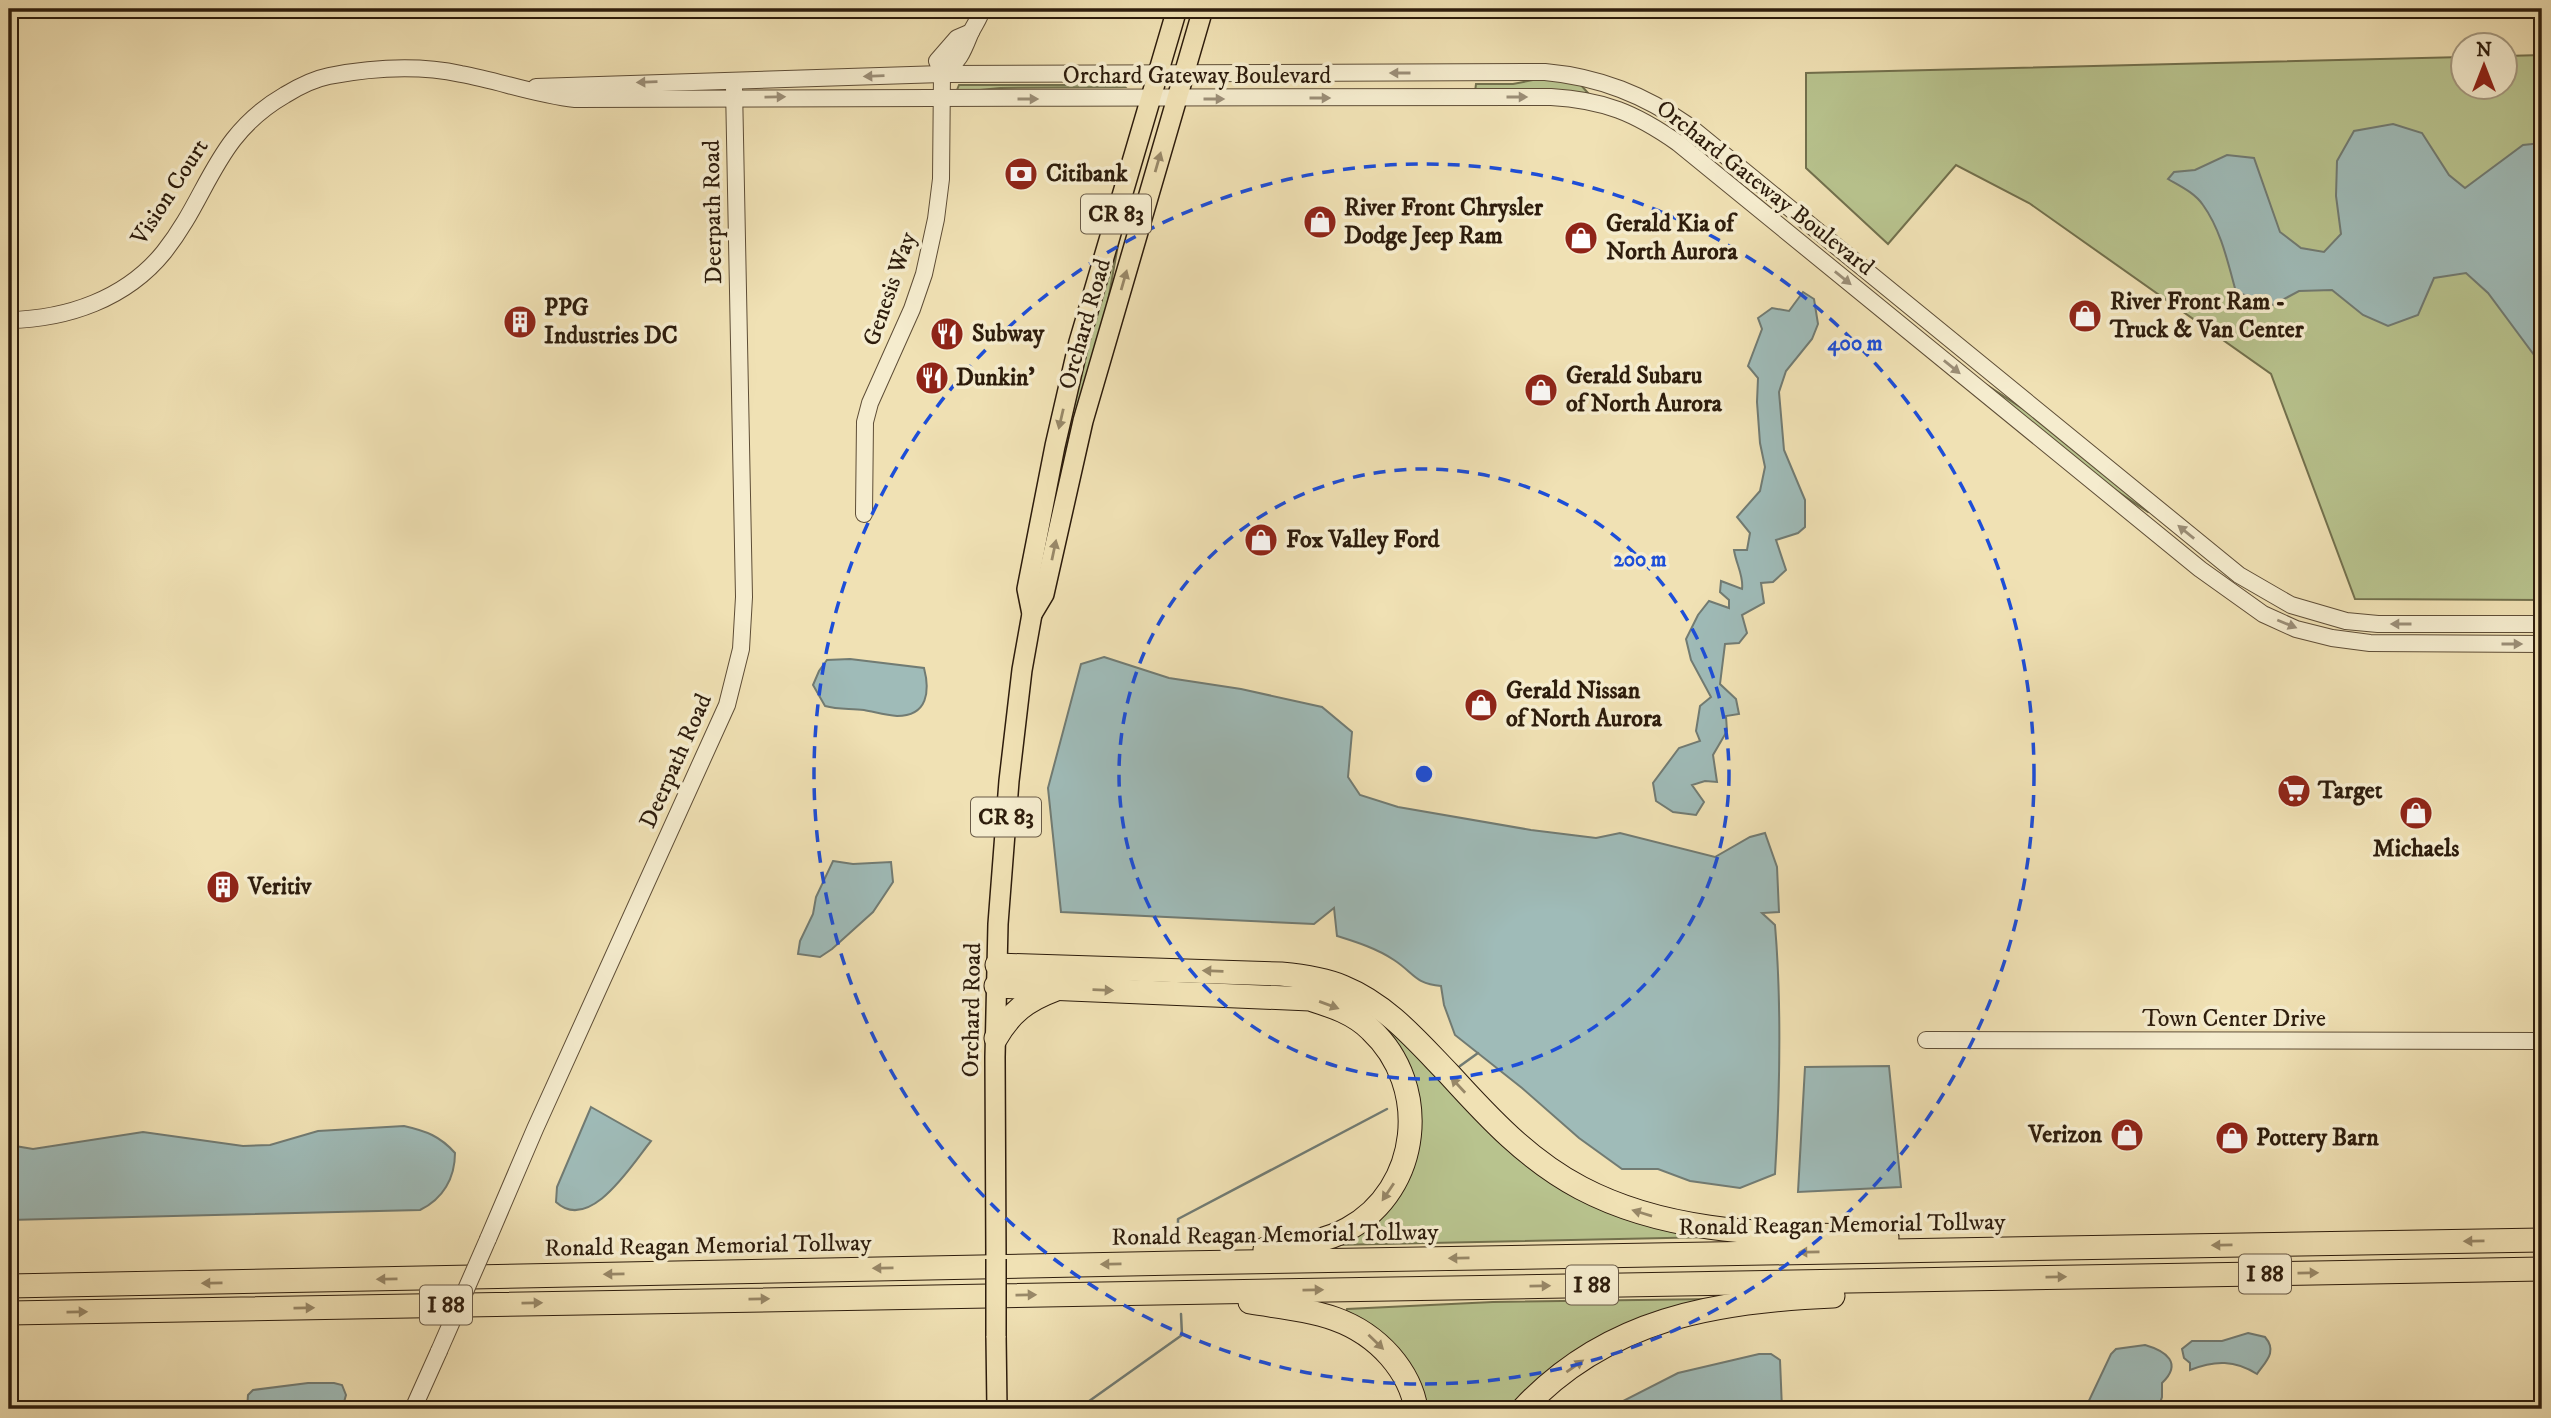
<svg xmlns="http://www.w3.org/2000/svg" width="2551" height="1418" viewBox="0 0 2551 1418" font-family="'IM FELL DW Pica',serif">
  <rect width="100%" height="100%" fill="#f0e1b4"/>
  <filter id="stains"><feTurbulence type="fractalNoise" baseFrequency=".00286" numOctaves="4"/><feColorMatrix values="0 0 0 0 .2 0 0 0 0 .09 0 0 0 0 .02 0 0 0 .5 -.17"/></filter>
  <radialGradient id="worn" r=".72"><stop offset=".6" stop-color="#630" stop-opacity="0"/><stop offset="1" stop-color="#630" stop-opacity=".3"/></radialGradient>
  <g fill="#b8c38e" stroke="#72704d" stroke-width="2">
    <path d="M2542,55V600L2355,599L2271,374L2029,203L1956,165L1888,244L1806,168V73L2463,57L2464,88H2506V56Z"/>
    <path d="M1543,78L1580,84L1588,93L1475,92L1476,84H1513Z"/>
    <path d="M1119,81L1125,87L1000,88L960,92L957,90L959,85H1071Z"/>
    <path d="M1120,234L1103,329L1038,599L1051,499L1085,342Z"/>
    <path d="M1987,385L2032,415L2150,510L2148,512L2102,481L1986,387Z"/>
    <path d="M1362,1010L1375,1013L1514,1152L1714,1237L1336,1245L1345,1239L1418,1131Z"/>
    <path d="M1713,1299L1523,1398L1512,1409H1424L1346,1312L1347,1309L1493,1302Z"/>
  </g>
  <g fill="#9fbbb8" stroke="#717b73" stroke-width="2">
    <path d="M2393,124L2422,133L2449,175L2465,188L2523,145L2542,143V362L2540,363L2488,293L2466,273L2434,278L2418,315L2388,326L2363,315L2332,290L2299,291L2273,305L2236,292C2228,263 2221,230 2203,205C2195,193 2180,186 2168,179L2174,172L2195,170L2227,155L2254,158L2280,232L2301,248L2324,252L2341,234L2336,196L2337,161L2354,131Z"/>
    <path d="M1803,292L1814,299L1818,324L1812,339L1786,371L1779,392L1784,450L1805,500V527L1798,533L1776,540L1786,570L1773,582L1761,583L1764,603L1742,615L1747,633L1739,643L1725,644L1720,684L1736,699L1739,714L1726,716L1727,731L1713,755L1717,782L1705,781L1692,785L1704,802L1696,815L1673,812L1656,801L1653,783L1679,748L1700,741L1696,731L1700,706L1711,697L1691,660L1686,639L1698,615L1709,601L1729,608V600L1720,592L1721,581L1742,589C1744,576 1736,564 1734,550H1747L1750,533L1737,517L1760,491L1765,467L1760,443L1757,402L1758,378L1748,366L1762,329L1758,318L1772,308L1789,311Z"/>
    <path d="M1104,657L1169,678L1241,689L1322,707L1352,732L1348,777L1360,795L1398,807L1531,830L1596,838L1620,833L1715,857L1750,837L1765,833L1777,867L1779,912L1762,913L1775,925C1782,1008 1780,1091 1775,1174L1740,1188L1690,1181L1658,1169H1622L1579,1138L1522,1088L1455,1035L1444,1005L1441,986C1415,984 1414,973 1394,960C1376,948 1356,942 1337,936L1334,908L1314,924L1061,912L1048,788L1081,664Z"/>
    <path d="M850,659L924,668C930,691 928,716 897,716C886,715 875,712 864,710C851,708 839,710 825,706L813,685L819,671L827,660Z"/>
    <path d="M833,861L853,864L891,862L893,882L873,912L832,949L820,957L798,954L800,941L813,914L816,897Z"/>
    <path d="M1889,1066L1901,1187L1798,1192L1805,1067Z"/>
    <path d="M591,1107L651,1141C633,1163 590,1234 556,1202L557,1187Z"/>
    <path d="M404,1126C426,1131 440,1136 455,1153C455,1178 443,1199 420,1210L9,1220V1145L33,1149L143,1132L243,1146L270,1145L318,1131Z"/>
    <path d="M2248,1333L2265,1337C2278,1352 2265,1362 2257,1374C2235,1360 2215,1360 2190,1370V1363L2184,1358L2182,1349L2192,1341H2222Z"/>
    <path d="M2145,1345C2166,1351 2183,1363 2162,1383V1397L2158,1409H2085L2111,1354L2116,1349Z"/>
    <path d="M1759,1354H1771L1780,1360L1782,1409H1612L1619,1403L1678,1373Z"/>
    <path d="M308,1383H334L342,1385L346,1395L342,1409H247L248,1395L253,1390Z"/>
  </g>
  <g fill="none" stroke-linecap="round" stroke-linejoin="round">
    <g stroke="#717b73" stroke-width="2.5">
      <path d="M1460,1066L1478,1053"/>
      <path d="M1178,1231V1219L1387,1109"/>
      <path d="M1078,1409L1182,1335L1181,1314"/>
    </g>
    <defs>
      <g id="minor">
        <path d="M942,74C960,60 962,54 970,34C974,25 980,18 982,9"/>
        <path d="M536,87L942,74L1545,72C1600,77 1644,95 1689,126L2239,575L2291,605L2346,621L2378,624H2542"/>
        <path d="M9,320C67,319 126,299 164,252C210,194 214,136 285,95C298,87 314,79 329,76C371,68 419,65 461,74C500,81 536,95 575,99C900,96 1226,99 1551,97C1604,100 1635,113 1678,143L2200,569L2263,614L2296,629L2332,638L2370,643L2542,644"/>
        <path d="M864,514L865,422L870,403L912,309L924,274L936,219L941,179L942,74L937,61L957,38L971,32"/>
        <path d="M1926,1040L2542,1041"/>
        <path d="M488,1239L535,1129L727,705L741,649L744,597L734,87"/>
        <path d="M413,1409L439,1351"/>
      </g>
      <g id="major">
        <path d="M1032,614L1044,594L1083,421L1203,9"/>
        <path d="M996,1259L995,1057L998,924L1009,781L1022,670L1032,614L1027,589L1055,446L1079,342L1177,9"/>
        <path d="M996,1336L997,1409"/>
      </g>
      <g id="highway">
        <path d="M997,965L1281,974C1302,976 1324,979 1343,987C1387,1005 1417,1041 1449,1074C1489,1118 1528,1160 1581,1188C1676,1238 1783,1233 1887,1237"/>
        <path d="M996,986L1310,999C1332,1006 1354,1013 1371,1030C1431,1086 1421,1189 1348,1229C1323,1243 1293,1245 1265,1249"/>
        <path d="M996,1038C1010,1013 1027,1000 1054,990"/>
        <path d="M9,1286L1179,1263L2542,1240"/>
        <path d="M1250,1302C1304,1311 1351,1312 1390,1356C1403,1371 1413,1389 1416,1409"/>
        <path d="M9,1313L2542,1269"/>
        <path d="M1523,1409C1607,1319 1715,1301 1833,1296"/>
      </g>
    </defs>
    <use href="#minor" stroke="#5e4d36" stroke-width="18"/>
    <use href="#major" stroke="#2d1c0c" stroke-width="22"/>
    <use href="#highway" stroke="#2d1c0c" stroke-width="25"/>
    <use href="#minor" stroke="#f5ecce" stroke-width="16"/>
    <use href="#major" stroke="#f0e1b4" stroke-width="19"/>
    <use href="#highway" stroke="#f0e1b4" stroke-width="23"/>
    <defs>
      <path id="minor-bridge" d="M439,1351L488,1239"/>
      <path id="major-bridge" d="M996,1259V1336"/>
    </defs>
    <use href="#minor-bridge" stroke="#5e4d36" stroke-width="18" stroke-linecap="butt"/>
    <use href="#major-bridge" stroke="#2d1c0c" stroke-width="22" stroke-linecap="butt"/>
    <use href="#minor-bridge" stroke="#f5ecce" stroke-width="16"/>
    <use href="#major-bridge" stroke="#f0e1b4" stroke-width="19"/>
  </g>
  <defs><path id="oneway-solid" d="M-6-.8H1V-3.2L6.5 0L1 3.2V.8H-6Z" transform="scale(1.75)"/></defs>
  <g fill="#9b8e77">
    <use href="#oneway-solid" transform="translate(1400 73) rotate(180)"/>
    <use href="#oneway-solid" transform="translate(874 76) rotate(178)"/>
    <use href="#oneway-solid" transform="translate(647 82) rotate(178)"/>
    <use href="#oneway-solid" transform="translate(775 97) rotate(-1)"/>
    <use href="#oneway-solid" transform="translate(1517 97)"/>
    <use href="#oneway-solid" transform="translate(1320 98)"/>
    <use href="#oneway-solid" transform="translate(1028 99)"/>
    <use href="#oneway-solid" transform="translate(1214 99)"/>
    <use href="#oneway-solid" transform="translate(1843 278) rotate(39)"/>
    <use href="#oneway-solid" transform="translate(1952 367) rotate(39)"/>
    <use href="#oneway-solid" transform="translate(2186 532) rotate(-141)"/>
    <use href="#oneway-solid" transform="translate(2287 624) rotate(22)"/>
    <use href="#oneway-solid" transform="translate(2401 624) rotate(180)"/>
    <use href="#oneway-solid" transform="translate(2512 644)"/>
  </g>
  <g fill="#988868">
    <use href="#oneway-solid" transform="translate(1158 162) rotate(-74)"/>
    <use href="#oneway-solid" transform="translate(1124 280) rotate(-74)"/>
    <use href="#oneway-solid" transform="translate(1061 419) rotate(103)"/>
    <use href="#oneway-solid" transform="translate(1054 550) rotate(-78)"/>
    <use href="#oneway-solid" transform="translate(1213 971) rotate(-178)"/>
    <use href="#oneway-solid" transform="translate(1103 990) rotate(2)"/>
    <use href="#oneway-solid" transform="translate(1329 1005) rotate(20)"/>
    <use href="#oneway-solid" transform="translate(1458 1085) rotate(-133)"/>
    <use href="#oneway-solid" transform="translate(1388 1192) rotate(124)"/>
    <use href="#oneway-solid" transform="translate(1642 1213) rotate(-163)"/>
    <use href="#oneway-solid" transform="translate(2474 1241) rotate(179)"/>
    <use href="#oneway-solid" transform="translate(2222 1245) rotate(179)"/>
    <use href="#oneway-solid" transform="translate(1809 1252) rotate(179)"/>
    <use href="#oneway-solid" transform="translate(1459 1258) rotate(179)"/>
    <use href="#oneway-solid" transform="translate(1111 1264) rotate(179)"/>
    <use href="#oneway-solid" transform="translate(883 1268) rotate(179)"/>
    <use href="#oneway-solid" transform="translate(2308 1273) rotate(-1)"/>
    <use href="#oneway-solid" transform="translate(614 1274) rotate(179)"/>
    <use href="#oneway-solid" transform="translate(2056 1277) rotate(-1)"/>
    <use href="#oneway-solid" transform="translate(387 1279) rotate(179)"/>
    <use href="#oneway-solid" transform="translate(212 1283) rotate(179)"/>
    <use href="#oneway-solid" transform="translate(1540 1286) rotate(-1)"/>
    <use href="#oneway-solid" transform="translate(1313 1290) rotate(-1)"/>
    <use href="#oneway-solid" transform="translate(1026 1295) rotate(-1)"/>
    <use href="#oneway-solid" transform="translate(759 1299) rotate(-1)"/>
    <use href="#oneway-solid" transform="translate(532 1303) rotate(-1)"/>
    <use href="#oneway-solid" transform="translate(304 1308) rotate(-1)"/>
    <use href="#oneway-solid" transform="translate(77 1312) rotate(-1)"/>
    <use href="#oneway-solid" transform="translate(1376 1342) rotate(44)"/>
    <use href="#oneway-solid" transform="translate(1575 1366) rotate(-35)"/>
  </g>
  <g fill="none" stroke="#1d4ed8" stroke-width="3.5" stroke-dasharray="12 9">
    <circle cx="1424" cy="774" r="305"/>
    <circle cx="1424" cy="774" r="610"/>
  </g>
  <defs>
    <symbol id="bank-disc" viewBox="-11 -11 22 22"><circle r="9.5" fill="#8f2418" stroke="#f5ecce"/><path d="M-6-4H6V4H-6ZM0-2.3a2.3 2.3 0 1 0 0 4.6a2.3 2.3 0 1 0 0-4.6Z" fill="#fff"/></symbol>
    <symbol id="shop-disc" viewBox="-11 -11 22 22"><circle r="9.5" fill="#8f2418" stroke="#f5ecce"/><path d="M-5-2.5h2.3a2.7 3.5 0 0 1 5.4 0H5L5.5 6h-11ZM-1.5-2.5h3a1.5 2.3 0 0 0-3 0Z" fill="#fff"/></symbol>
    <symbol id="building-disc" viewBox="-11 -11 22 22"><circle r="9.5" fill="#8f2418" stroke="#f5ecce"/><path d="M-4-6H4V6H1V3H-1V6H-4ZM-2.5-4.3h1.7v1.8h-1.7ZM.8-4.3h1.7v1.8H.8ZM-2.5-1h1.7V.8h-1.7ZM.8-1h1.7V.8H.8Z" fill="#fff"/></symbol>
    <symbol id="restaurant-disc" viewBox="-11 -11 22 22"><circle r="9.5" fill="#8f2418" stroke="#f5ecce"/><path d="M-5-6h1v4h1v-4h1v4h1v-4h1v5L-1.5 .5V6h-2V.5L-5-1ZM5-6V6H3V1.5H1.5Q1.5-4 5-6Z" fill="#fff"/></symbol>
    <symbol id="supermarket-disc" viewBox="-11 -11 22 22"><circle r="9.5" fill="#8f2418" stroke="#f5ecce"/><path d="M-6-5.5h2.5l.6 2H6L4.5 2H-2.5L-4.4-4H-6ZM-1.5 3.2a1.3 1.3 0 1 0 .1 0ZM3 3.2a1.3 1.3 0 1 0 .1 0Z" fill="#fff"/></symbol>
  </defs>
  <g fill-rule="evenodd">
    <use href="#bank-disc" x="1002" y="155" width="38" height="38"/>
    <use href="#shop-disc" x="1301" y="203" width="38" height="38"/>
    <use href="#shop-disc" x="1562" y="219" width="38" height="38"/>
    <use href="#shop-disc" x="2066" y="297" width="38" height="38"/>
    <use href="#building-disc" x="501" y="303" width="38" height="38"/>
    <use href="#restaurant-disc" x="928" y="315" width="38" height="38"/>
    <use href="#restaurant-disc" x="913" y="359" width="38" height="38"/>
    <use href="#shop-disc" x="1522" y="371" width="38" height="38"/>
    <use href="#shop-disc" x="1242" y="521" width="38" height="38"/>
    <use href="#shop-disc" x="1462" y="686" width="38" height="38"/>
    <use href="#supermarket-disc" x="2275" y="772" width="38" height="38"/>
    <use href="#shop-disc" x="2397" y="794" width="38" height="38"/>
    <use href="#building-disc" x="204" y="868" width="38" height="38"/>
    <use href="#shop-disc" x="2108" y="1116" width="38" height="38"/>
    <use href="#shop-disc" x="2213" y="1119" width="38" height="38"/>
  </g>
  <g text-anchor="middle" dominant-baseline="central" stroke-width="7" stroke-linejoin="round" paint-order="stroke">
    <g fill="#f5ecce" stroke="#695a46" stroke-width="2">
      <rect x="1081" y="194.5" width="70" height="39" rx="5"/>
      <rect x="971" y="797.5" width="70" height="39" rx="5"/>
      <rect x="2239" y="1254.5" width="52" height="39" rx="5"/>
      <rect x="1566" y="1265.5" width="52" height="39" rx="5"/>
      <rect x="420" y="1285.5" width="52" height="39" rx="5"/>
    </g>
    <g font-size="23" font-weight="bold" fill="#2d1c0c">
      <text x="1116" y="214">CR 83</text>
      <text x="1006" y="817">CR 83</text>
      <text x="2265" y="1274">I 88</text>
      <text x="1592" y="1285">I 88</text>
      <text x="446" y="1305">I 88</text>
    </g>
    <g font-size="24" fill="#2d1c0c" stroke="#f5ecce">
      <text x="1197" y="76">Orchard Gateway Boulevard</text>
      <text transform="translate(1765 188) rotate(38)">Orchard Gateway Boulevard</text>
      <text transform="translate(170 192) rotate(-57)">Vision Court</text>
      <text transform="translate(713 212) rotate(-91)">Deerpath Road</text>
      <text transform="translate(890 289) rotate(-71)">Genesis Way</text>
      <text transform="translate(1085 324) rotate(-74)">Orchard Road</text>
      <text transform="translate(676 761) rotate(-66)">Deerpath Road</text>
      <text transform="translate(972 1010) rotate(-89)">Orchard Road</text>
      <text x="2234" y="1019">Town Center Drive</text>
      <text transform="translate(1842 1225) rotate(-1)">Ronald Reagan Memorial Tollway</text>
      <text transform="translate(1275 1235) rotate(-1)">Ronald Reagan Memorial Tollway</text>
      <text transform="translate(708 1246) rotate(-1)">Ronald Reagan Memorial Tollway</text>
    </g>
    <g font-size="24" font-weight="bold" fill="#2d1c0c" stroke="#f5ecce" text-anchor="start">
      <text x="1046" y="174">Citibank</text>
      <text x="1344" y="208">River Front Chrysler<tspan x="1344" dy="28">Dodge Jeep Ram</tspan></text>
      <text x="1606" y="224">Gerald Kia of<tspan x="1606" dy="28">North Aurora</tspan></text>
      <text x="2110" y="302">River Front Ram -<tspan x="2110" dy="28">Truck &amp; Van Center</tspan></text>
      <text x="544" y="308">PPG<tspan x="544" dy="28">Industries DC</tspan></text>
      <text x="972" y="334">Subway</text>
      <text x="1566" y="376">Gerald Subaru<tspan x="1566" dy="28">of North Aurora</tspan></text>
      <text x="956" y="378">Dunkin'</text>
      <text x="1286" y="540">Fox Valley Ford</text>
      <text x="1506" y="691">Gerald Nissan<tspan x="1506" dy="28">of North Aurora</tspan></text>
      <text x="2318" y="791">Target</text>
      <text x="2416" y="849" text-anchor="middle">Michaels</text>
      <text x="248" y="887">Veritiv</text>
      <text x="2102" y="1135" text-anchor="end">Verizon</text>
      <text x="2256" y="1138">Pottery Barn</text>
    </g>
  </g>
  <circle cx="1424" cy="774" r="10" fill="#1d4ed8" stroke="#f5ecce" stroke-width="3.5"/>
  <g font-size="21" text-anchor="middle" font-weight="bold" fill="#1d4ed8" stroke="#f5ecce" stroke-width="7" stroke-linejoin="round" paint-order="stroke">
    <text x="1855" y="350">400 m</text>
    <text x="1640" y="566">200 m</text>
  </g>
  <rect width="2551" height="1418" fill="none" stroke="#f0e1b4" stroke-width="35"/>
  <rect x="10" y="10" width="2530" height="1397" fill="none" stroke="#2d1c0c" stroke-width="3.5"/>
  <rect x="18" y="18" width="2516" height="1383" fill="none" stroke="#2d1c0c" stroke-width="2"/>
  <g transform="translate(2484 66)"><circle r="33" fill="#f5ecce" stroke="#a59980" stroke-width="2"/>
  <path d="M0-5L12 26L0 18L-12 26Z" fill="#8f2418"/>
  <text y="-10" font-size="19" font-weight="bold" text-anchor="middle" fill="#2d1c0c">N</text>
  </g>
  <rect width="100%" height="100%" filter="url(#stains)"/>
  <rect width="100%" height="100%" fill="url(#worn)"/>
</svg>
